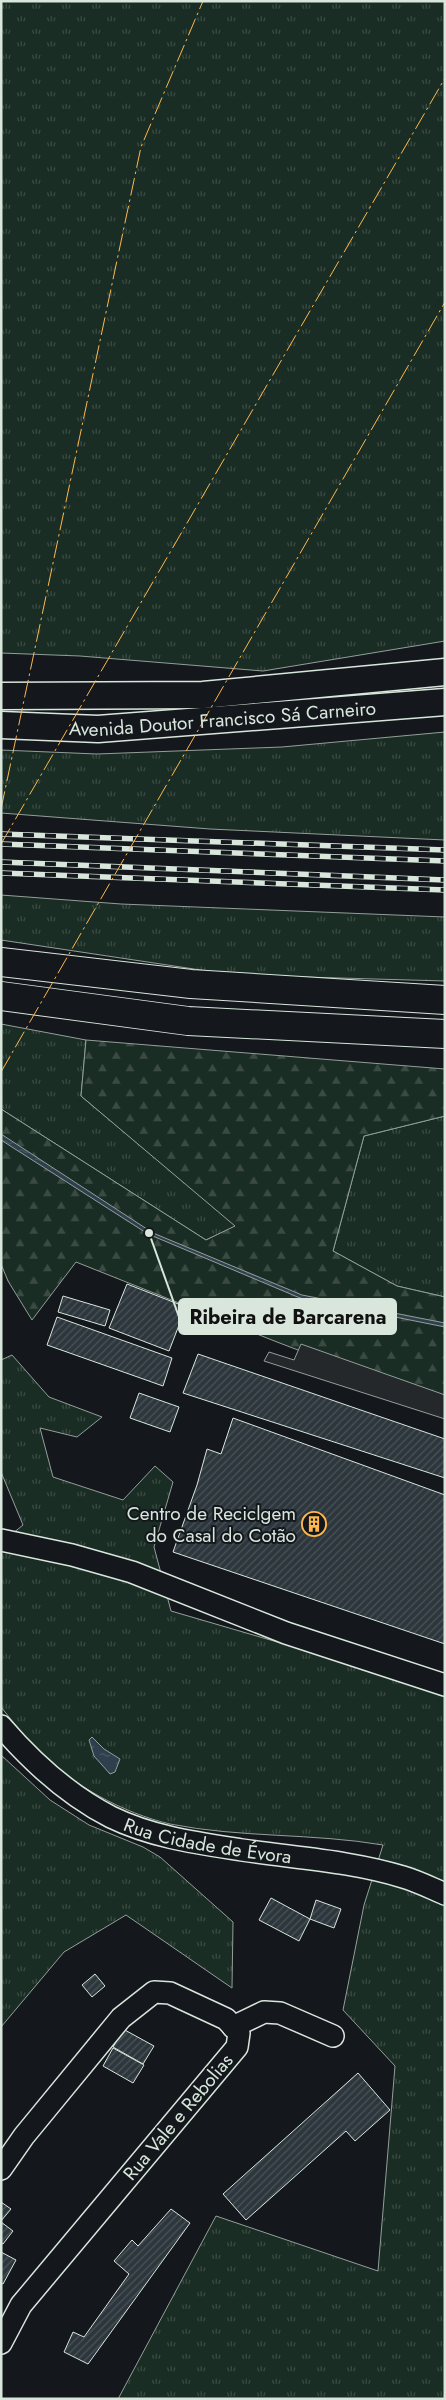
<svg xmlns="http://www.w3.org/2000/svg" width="446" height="2400" viewBox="0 0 446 2400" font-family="Jost,sans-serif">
  <defs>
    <pattern id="grass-tufts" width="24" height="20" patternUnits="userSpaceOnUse" patternTransform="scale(1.25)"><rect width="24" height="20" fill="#1a2d24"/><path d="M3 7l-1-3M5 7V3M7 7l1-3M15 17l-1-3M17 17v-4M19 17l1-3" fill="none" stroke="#3b4b43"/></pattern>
    <pattern id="forest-firs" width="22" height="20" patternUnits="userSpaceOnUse" patternTransform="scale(1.25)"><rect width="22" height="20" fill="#1a2d24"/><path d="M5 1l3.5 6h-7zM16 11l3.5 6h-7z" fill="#3b4b43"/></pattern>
    <pattern id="water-ripples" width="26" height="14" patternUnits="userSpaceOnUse" patternTransform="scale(1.25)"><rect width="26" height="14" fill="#2f3f4d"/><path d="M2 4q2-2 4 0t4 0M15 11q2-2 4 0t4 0" fill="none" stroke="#4c5b66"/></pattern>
    <pattern id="building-hatch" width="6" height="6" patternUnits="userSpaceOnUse" patternTransform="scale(1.25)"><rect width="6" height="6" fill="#2c363c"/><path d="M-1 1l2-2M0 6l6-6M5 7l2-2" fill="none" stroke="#4a5358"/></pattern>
  </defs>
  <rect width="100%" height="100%" fill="#14181c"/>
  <g fill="url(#grass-tufts)" stroke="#939e99">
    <path d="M1,1H445V641L263,671L80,656L1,653Z"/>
    <path d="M445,732V840L210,829L1,813V750L97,754L282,747Z"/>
    <path d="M1,895L121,904L445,917V981L234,975L1,940Z"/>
    <path d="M1,1024L86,1040L81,1096L236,1226L206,1240L1,1109Z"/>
    <path d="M445,1116V1297L397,1286L333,1251L364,1136Z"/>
    <path d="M12,1355L49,1397L102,1417L77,1437L40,1428L53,1477L123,1500L155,1466L173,1482L154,1547L171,1611L445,1691V2399H118L216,2216L378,2271L395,2066L343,2010L364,1905L383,1845C313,1833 240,1838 170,1824C123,1813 72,1785 38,1751C25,1737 13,1722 1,1707V1543L23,1525L1,1472V1360Z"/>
    <path d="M1,1755L50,1800L89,1825L143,1847L160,1857L233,1922L232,1988L126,1915L64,1952L1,2027Z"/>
  </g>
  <path fill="url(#forest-firs)" stroke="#939e99" d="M86,1040L445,1069V1116L364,1136L333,1251L397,1286L445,1297V1406L277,1342L76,1262L32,1320L8,1281L1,1264V1109L206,1240L235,1226L81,1096Z"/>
  <path fill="#24282b" stroke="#939e99" d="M301,1344L445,1395V1419L264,1361L269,1352L294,1360Z"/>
  <g fill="url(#water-ripples)" stroke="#939e99">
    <path d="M1,1134L153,1233L302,1295L445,1323V1327L300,1298L148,1234L1,1140Z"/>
    <path d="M92,1737L104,1749L120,1759L115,1772L110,1774L94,1756L89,1740Z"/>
  </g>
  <g fill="url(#building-hatch)" stroke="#d8e6dc">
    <path d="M127,1284L186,1307L169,1351L109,1328Z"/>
    <path d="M63,1296L110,1310L105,1326L58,1312Z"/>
    <path d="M57,1317L172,1358L163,1386L47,1345Z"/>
    <path d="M198,1354L445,1439V1478L183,1393Z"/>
    <path d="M139,1393L179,1407L170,1432L130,1418Z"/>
    <path d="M233,1418L445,1495V1644L173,1552L197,1485L207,1449L221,1454Z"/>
    <path d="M271,1898L310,1919L299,1941L259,1920Z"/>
    <path d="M316,1900L341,1909L334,1928L310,1919Z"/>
    <path d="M95,1974L105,1986L92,1997L82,1985Z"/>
    <path d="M123,2029L154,2046L143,2064L113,2047Z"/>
    <path d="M113,2048L144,2065L133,2083L103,2066Z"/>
    <path d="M358,2073L390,2110L355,2141L346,2131L246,2220L223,2194Z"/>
    <path d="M1,2202L11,2209L1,2221Z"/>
    <path d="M171,2209L190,2223L88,2364L64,2352L73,2332L84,2337L129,2274L114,2261L132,2240L138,2246Z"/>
    <path d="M1,2222L13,2231L3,2244L1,2243Z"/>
    <path d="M1,2252L16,2260L3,2284L1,2283Z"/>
  </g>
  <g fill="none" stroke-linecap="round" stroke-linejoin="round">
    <defs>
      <g id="minor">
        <path d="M1,1540L72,1555L132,1572L286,1633L445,1685"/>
        <path id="s1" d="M1,1726C32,1762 68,1795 111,1817C152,1837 197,1843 242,1850C295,1858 351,1861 403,1877C417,1881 431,1888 445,1894"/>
        <path d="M233,2027L264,2012L280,2013L333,2036"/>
        <path d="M1,2169L24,2136L121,2018L154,1992L170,1993L226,2019L239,2033L237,2047L21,2305L1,2343"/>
      </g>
      <g id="major">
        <path d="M1,696L203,695L445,672"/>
        <path id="s2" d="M1,725L98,729L445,702"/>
      </g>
      <g id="highway">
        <path d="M1,962L191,984L445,1000"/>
        <path d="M1,996L188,1021L445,1034"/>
      </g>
    </defs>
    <use href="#minor" stroke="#d8e6dc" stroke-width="24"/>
    <use href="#major" stroke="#d8e6dc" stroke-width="29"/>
    <use href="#highway" stroke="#d8e6dc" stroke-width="30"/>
    <use href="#minor" stroke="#14181c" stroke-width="21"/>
    <use href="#major" stroke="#14181c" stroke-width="26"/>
    <use href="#highway" stroke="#14181c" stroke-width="28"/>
    <defs>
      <g id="rail">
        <path d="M1,834L445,850"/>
        <path d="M1,844L445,861"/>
        <path d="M1,862L445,880"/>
        <path d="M1,873L445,890"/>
      </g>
    </defs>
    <use href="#rail" stroke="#d8e6dc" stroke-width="5.5"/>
    <use href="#rail" stroke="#14181c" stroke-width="4" stroke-dasharray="11" stroke-linecap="butt"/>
    <g stroke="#ffb74d" stroke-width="1" stroke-dasharray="18 4 2.5 4" stroke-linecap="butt">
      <path d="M1,809L141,147L203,1"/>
      <path d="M1,844L445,78"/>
      <path d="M1,1072L445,302"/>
    </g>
  </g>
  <defs>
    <symbol id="building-ring" viewBox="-11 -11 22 22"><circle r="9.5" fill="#14181c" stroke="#ffb74d" stroke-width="1.5"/><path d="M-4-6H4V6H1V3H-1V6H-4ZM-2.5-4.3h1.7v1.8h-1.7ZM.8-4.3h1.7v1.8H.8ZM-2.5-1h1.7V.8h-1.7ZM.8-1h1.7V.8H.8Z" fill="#ffb74d"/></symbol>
  </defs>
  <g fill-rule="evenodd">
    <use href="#building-ring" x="300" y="1510" width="28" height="28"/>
  </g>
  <g text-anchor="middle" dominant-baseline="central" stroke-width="4" stroke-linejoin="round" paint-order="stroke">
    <g font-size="19" fill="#d8e6dc" stroke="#14181c">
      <text stroke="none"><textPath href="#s2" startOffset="222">Avenida Doutor Francisco Sá Carneiro</textPath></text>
      <text stroke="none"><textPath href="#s1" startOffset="244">Rua Cidade de Évora</textPath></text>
      <text transform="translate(178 2117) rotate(-50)">Rua Vale e Rebolias</text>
    </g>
    <g font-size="19" fill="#d8e6dc" stroke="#14181c" text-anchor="end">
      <text x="296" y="1513">Centro de Reciclgem<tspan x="296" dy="22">do Casal do Cotão</tspan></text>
    </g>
  </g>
  <path fill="none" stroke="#d8e6dc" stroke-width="2" d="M149 1233L179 1317"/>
  <circle fill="#d8e6dc" stroke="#14181c" stroke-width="2" cx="149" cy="1233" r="5"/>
  <rect fill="#d8e6dc" stroke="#d8e6dc" stroke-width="2" x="179" y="1299" width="217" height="35" rx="5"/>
  <g font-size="20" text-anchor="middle" font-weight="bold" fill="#111">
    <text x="288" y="1324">Ribeira de Barcarena</text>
  </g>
  <rect width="446" height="2400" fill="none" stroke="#d8e6dc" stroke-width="5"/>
</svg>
